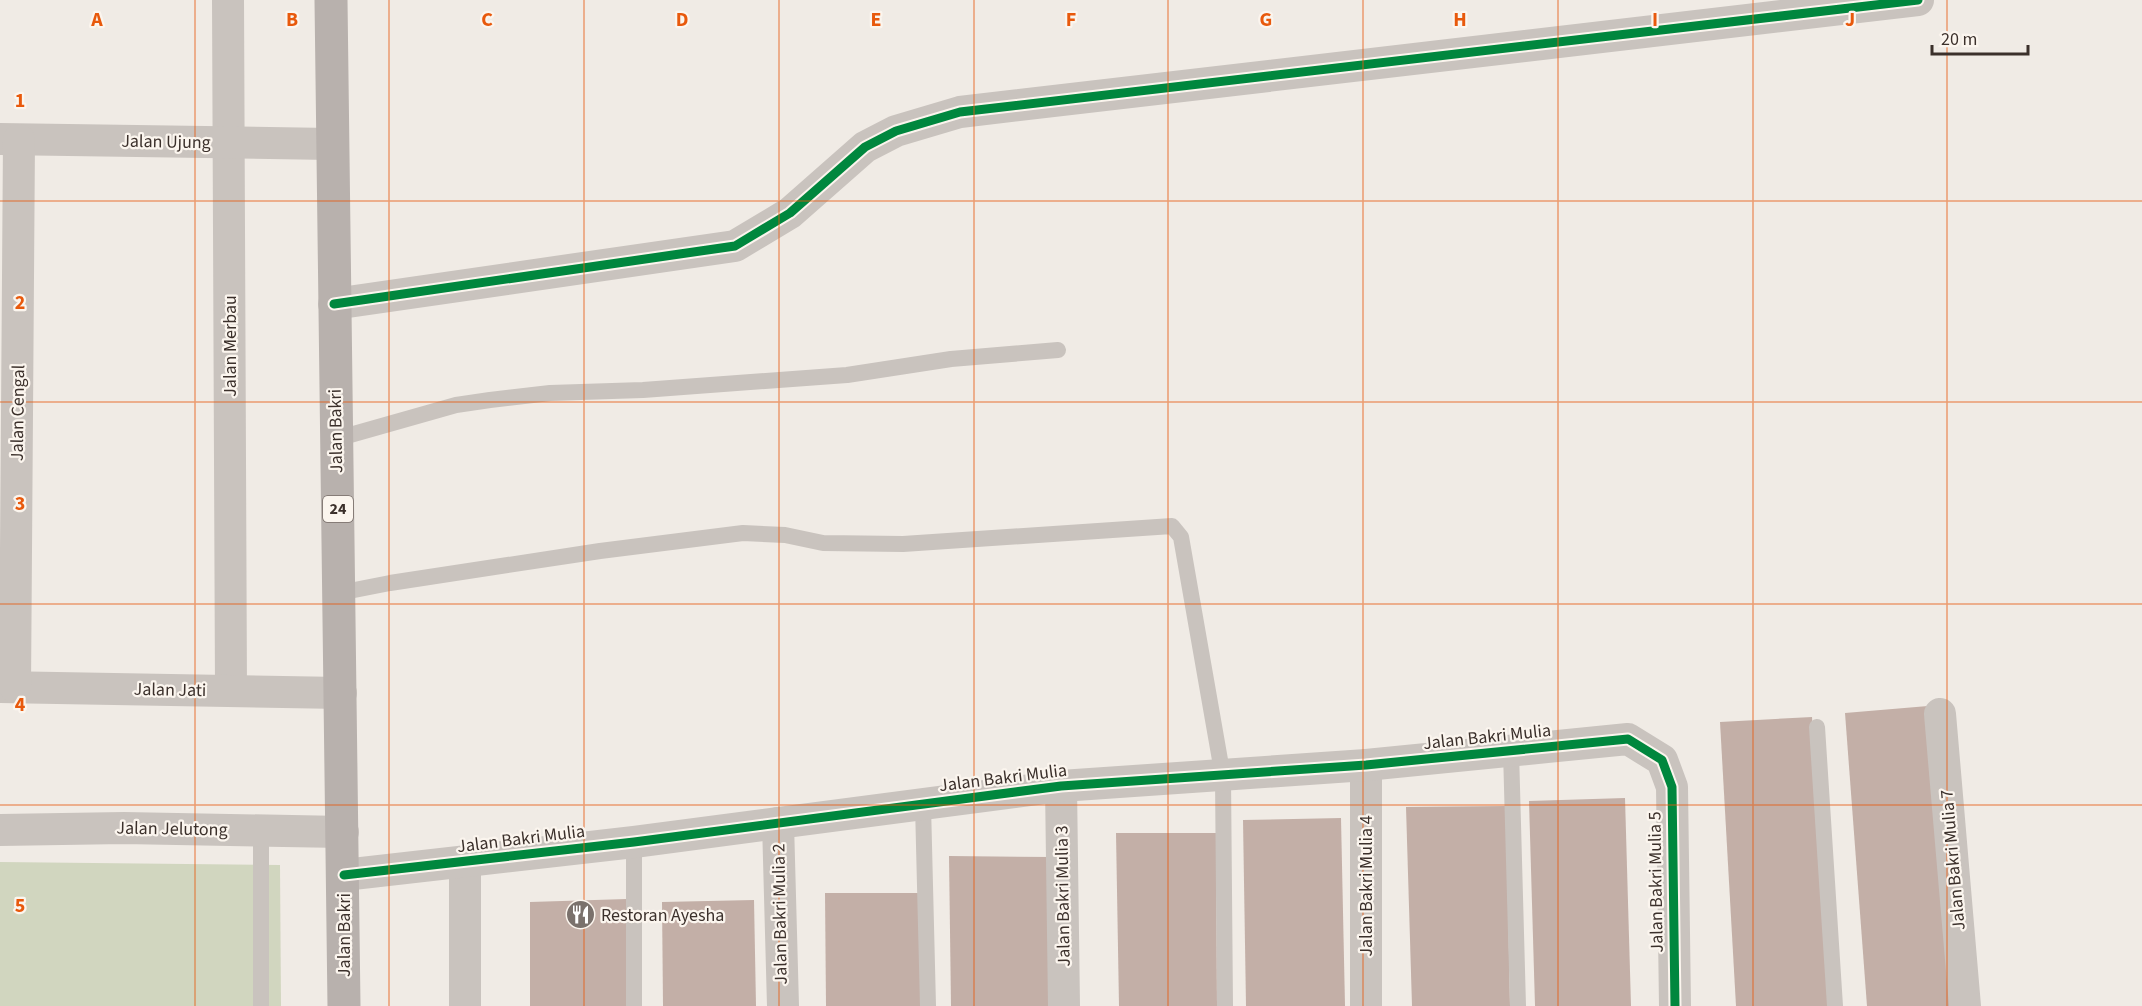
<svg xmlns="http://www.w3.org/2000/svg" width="2142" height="1006" viewBox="0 0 2142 1006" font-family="'Source Sans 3',sans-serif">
  <rect width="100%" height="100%" fill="#f0ebe5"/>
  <path fill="#d1d6bf" d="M0,862L280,865L281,1006H0Z"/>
  <g fill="#c3afa7">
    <path d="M1928,706L1951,1006H1867L1845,713Z"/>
    <path d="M1812,717L1829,1006H1736L1720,722Z"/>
    <path d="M1625,798L1631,1006H1535L1529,801Z"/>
    <path d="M1506,806L1510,1006H1412L1406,807Z"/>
    <path d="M1341,818L1345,1006H1246L1243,820Z"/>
    <path d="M1116,833H1216L1217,1006H1119Z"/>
    <path d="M949,856L1052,857L1054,1006H951Z"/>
    <path d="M825,893H924L925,1006H826Z"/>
    <path d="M627,899L626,1006H530V902Z"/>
    <path d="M754,900L756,1006H663L662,902Z"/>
  </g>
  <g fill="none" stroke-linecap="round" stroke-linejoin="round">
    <g stroke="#c9c3be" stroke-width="16">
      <path d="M336,439L456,405L490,400L550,393L643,390L847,375L951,359L1058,350"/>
      <path d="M339,593L390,583L600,551L743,533L785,535L823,543L903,544L1172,526L1181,537L1223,777L1225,1006"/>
      <path d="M1817,727L1835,1006"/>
      <path d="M1511,751L1518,1006"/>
      <path d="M923,805L928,1006"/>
      <path d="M261,831V1006"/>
      <path d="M634,1006V842"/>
    </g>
    <g stroke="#c9c3be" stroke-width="32">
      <path d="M228,0L231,691"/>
      <path d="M0,139L331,144"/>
      <path d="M334,304L735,246L790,213L865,147L896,131L960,112L1918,0"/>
      <path d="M0,687L341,693"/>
      <path d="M15,687L19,140"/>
      <path d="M1940,714L1965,1006"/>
      <path d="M1366,765V1006"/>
      <path d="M1061,786L1064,1006"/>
      <path d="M778,823L783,1006"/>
      <path d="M0,830L124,828L343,832"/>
      <path d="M465,863V1006"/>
      <path d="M344,875L634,842L1061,786L1366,765L1628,739L1662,760L1672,787L1675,1006"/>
    </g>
    <path stroke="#b8b1ad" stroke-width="33" d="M331,0L344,1006"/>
    <defs>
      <g id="cycleway">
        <path d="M334,304L735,246L790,213L865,147L896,131L960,112L1918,0"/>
        <path d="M344,875L634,842L1061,786L1366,765L1628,739L1662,760L1672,787L1675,1006"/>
      </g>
    </defs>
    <use href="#cycleway" stroke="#fbf5ee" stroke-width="13"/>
    <use href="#cycleway" stroke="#00873e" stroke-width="9"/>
  </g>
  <path fill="none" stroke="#e8590c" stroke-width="1.5" stroke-opacity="0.55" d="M195,0V1006M389,0V1006M584,0V1006M779,0V1006M974,0V1006M1168,0V1006M1363,0V1006M1558,0V1006M1753,0V1006M1947,0V1006M0,201H2142M0,402H2142M0,604H2142M0,805H2142"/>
  <defs>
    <symbol id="restaurant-disc" viewBox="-11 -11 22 22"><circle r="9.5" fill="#7a716c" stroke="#fbf5ee"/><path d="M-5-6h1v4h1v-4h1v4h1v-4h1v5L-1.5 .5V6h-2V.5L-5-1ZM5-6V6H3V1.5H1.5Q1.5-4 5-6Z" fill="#fff"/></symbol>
  </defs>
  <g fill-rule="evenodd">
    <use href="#restaurant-disc" x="564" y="898" width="33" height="33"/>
  </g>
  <g text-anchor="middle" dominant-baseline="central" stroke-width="4.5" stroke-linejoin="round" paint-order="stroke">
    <rect fill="#fbf5ee" stroke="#756b66" stroke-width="1.5" x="323" y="496" width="30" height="26" rx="4.5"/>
    <g font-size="16" font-weight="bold" fill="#3b302b">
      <text x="338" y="509">24</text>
    </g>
    <g font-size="18" fill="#3b302b" stroke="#fbf5ee">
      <text transform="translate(166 142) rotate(1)">Jalan Ujung</text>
      <text transform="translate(230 346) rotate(-90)">Jalan Merbau</text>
      <text transform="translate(18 413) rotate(-89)">Jalan Cengal</text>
      <text transform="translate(336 431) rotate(-91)">Jalan Bakri</text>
      <text transform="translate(170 690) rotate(1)">Jalan Jati</text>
      <text transform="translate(1487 737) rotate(-6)">Jalan Bakri Mulia</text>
      <text transform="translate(1003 778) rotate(-7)">Jalan Bakri Mulia</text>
      <text transform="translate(172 829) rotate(1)">Jalan Jelutong</text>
      <text transform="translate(521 839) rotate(-7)">Jalan Bakri Mulia</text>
      <text transform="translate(1953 860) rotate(-95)">Jalan Bakri Mulia 7</text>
      <text transform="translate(1656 882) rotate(-91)">Jalan Bakri Mulia 5</text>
      <text transform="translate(1366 886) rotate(-90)">Jalan Bakri Mulia 4</text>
      <text transform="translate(1063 896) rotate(-91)">Jalan Bakri Mulia 3</text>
      <text transform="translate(780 914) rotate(-91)">Jalan Bakri Mulia 2</text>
      <text transform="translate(344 935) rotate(-90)">Jalan Bakri</text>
    </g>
    <g font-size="18" fill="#3b302b" stroke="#fbf5ee" text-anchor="start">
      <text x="601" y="915">Restoran Ayesha</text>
    </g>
  </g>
  <g font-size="20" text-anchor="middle" font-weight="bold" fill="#e8590c" stroke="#fbf5ee" stroke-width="4.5" stroke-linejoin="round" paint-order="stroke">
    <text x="97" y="26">A</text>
    <text x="292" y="26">B</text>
    <text x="487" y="26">C</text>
    <text x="682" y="26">D</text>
    <text x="876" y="26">E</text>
    <text x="1071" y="26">F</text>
    <text x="1266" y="26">G</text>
    <text x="1460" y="26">H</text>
    <text x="1655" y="26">I</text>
    <text x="1850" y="26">J</text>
    <text x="20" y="107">1</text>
    <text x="20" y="309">2</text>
    <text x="20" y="510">3</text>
    <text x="20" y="711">4</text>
    <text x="20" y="912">5</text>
  </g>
  <path d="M1932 45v9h96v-9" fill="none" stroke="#3b302b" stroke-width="3"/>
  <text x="1941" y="45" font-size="18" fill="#3b302b" stroke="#fbf5ee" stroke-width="4.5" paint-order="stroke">20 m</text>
</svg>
